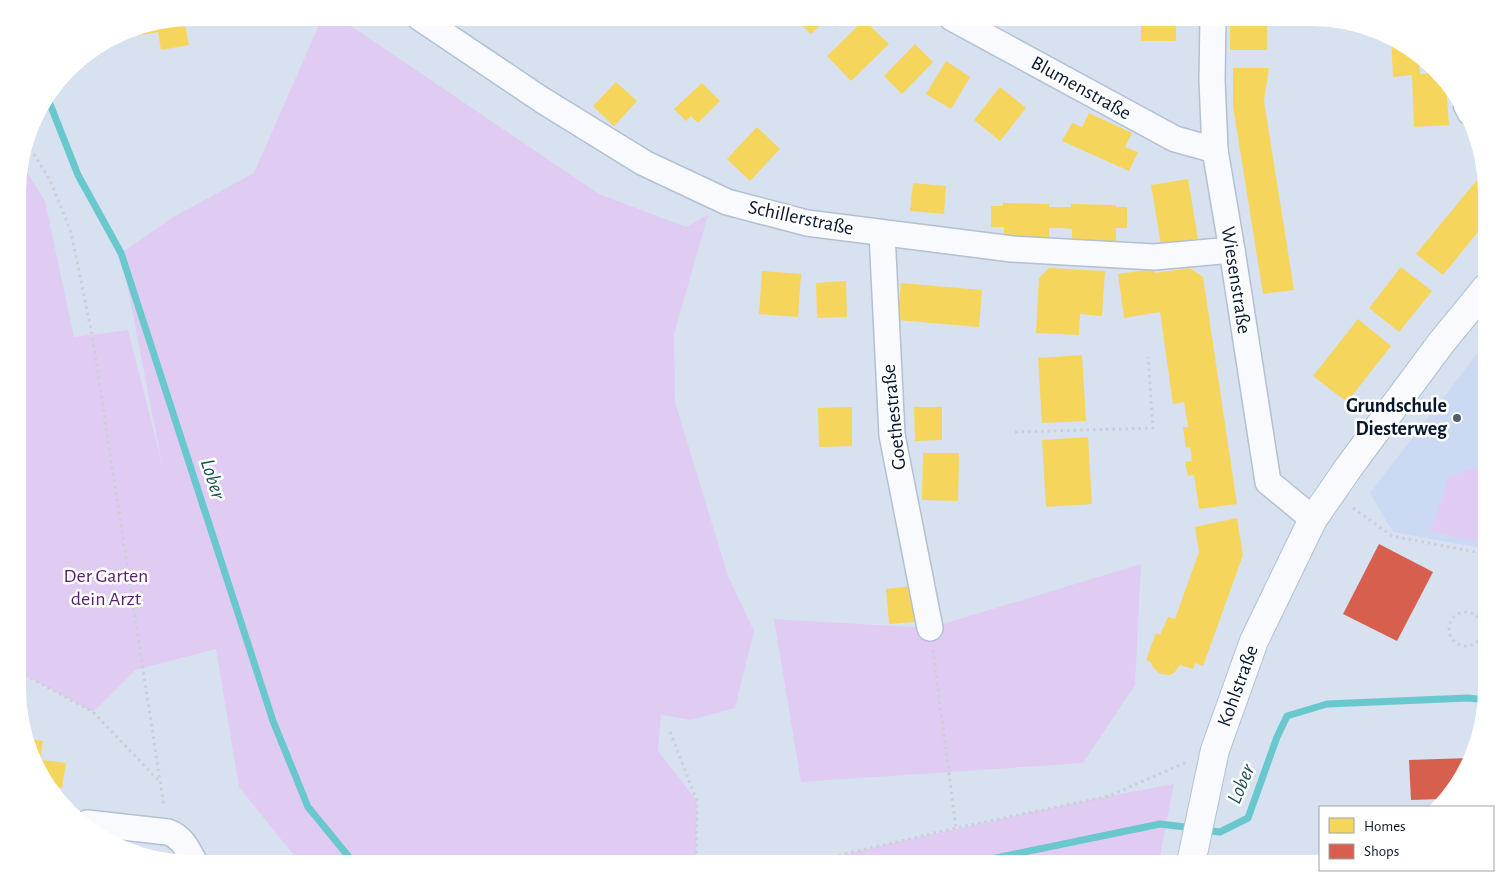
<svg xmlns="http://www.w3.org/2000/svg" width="1504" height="881" viewBox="0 0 1504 881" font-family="'Alegreya Sans',sans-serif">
  <rect width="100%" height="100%" fill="#d8e1f0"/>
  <path fill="#cbdaf2" d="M1486,342V549L1393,532L1370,493Z"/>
  <g fill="#e0ccf3">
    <path d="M322,18H336L360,32L599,194L686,227L708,215L674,334L675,402L728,576L754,631L735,708L691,720L661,715L658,751L697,801L696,863H300L239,787L216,649L135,670L93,712L19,672V169L21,163L45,201L74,337L128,330L162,464L121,253L175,216L254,173Z"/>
    <path d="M1473,468L1486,471V543L1430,532L1449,477Z"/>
    <path d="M1141,564L1135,685L1083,763L801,782L774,619L930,628Z"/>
    <path d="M1174,784L1159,861L1148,863H807C929,835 1051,806 1174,784Z"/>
  </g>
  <g fill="#f6d55c">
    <path d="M794,18H846L836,27L828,18L811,34Z"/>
    <rect x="1141" y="18" width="35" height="23"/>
    <rect x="1230" y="18" width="37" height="32"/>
    <path d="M184,19L189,45L161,50L158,32L108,41L125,31Z"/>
    <path d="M864,20L889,44L851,81L827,56Z"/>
    <path d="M1391,39L1400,41L1419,60L1420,74L1434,73L1446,85L1449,125L1414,127L1412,75L1393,77Z"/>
    <path d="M915,44L933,62L902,94L884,76Z"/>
    <path d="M946,61L970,77L951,109L926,94Z"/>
    <path d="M1233,68H1269L1264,101L1294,290L1263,294L1233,106Z"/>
    <path d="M616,82L637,101L614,126L593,106Z"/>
    <path d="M702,83L720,101L698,123L691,116L686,121L674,109Z"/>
    <path d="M1000,87L1026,108L1000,141L974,120Z"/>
    <path d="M1089,113L1132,133L1125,147L1138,152L1129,171L1062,141L1072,123L1082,127Z"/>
    <path d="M757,127L780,149L750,181L727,159Z"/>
    <path d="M1188,179L1198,239L1161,245L1151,185Z"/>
    <path d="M1477,180L1486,187V222L1443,275L1416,254Z"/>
    <path d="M913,183L946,186L944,214L910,211Z"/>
    <path d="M1003,203L1049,204V207H1071V204L1116,205V207H1127V228H1116V244L1072,243V229L1060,228H1049V241H1004V227H991V206H1003Z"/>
    <path d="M1401,267L1432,291L1399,332L1369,308Z"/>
    <path d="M1049,268L1105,271L1102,316L1080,314L1079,335L1036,333L1039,278Z"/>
    <path d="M1190,268L1203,277L1237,504L1199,509L1194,475L1188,476L1185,462L1192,461L1190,447L1186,448L1183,427H1188L1184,402L1173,404L1160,312L1124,318L1118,274L1154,269L1155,273Z"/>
    <path d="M762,271L801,274L798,317L759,314Z"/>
    <path d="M846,281L847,317L817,318L816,283Z"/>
    <path d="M901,283L982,290L979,327L897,320Z"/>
    <path d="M1358,319L1391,346L1347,402L1313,376Z"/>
    <path d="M1082,355L1086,421L1042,423L1038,358Z"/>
    <path d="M852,407V446L819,447L818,408Z"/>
    <path d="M914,407H942V440L915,441Z"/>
    <path d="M1088,437L1092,504L1046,507L1042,440Z"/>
    <path d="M923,453H959L958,501L922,500Z"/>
    <path d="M1237,518L1243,555L1203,666L1195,663L1193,669L1180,665L1174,673L1170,675L1160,674L1153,667L1151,662L1146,660L1156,633L1160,635L1168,617L1175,619L1199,552L1195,527Z"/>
    <path d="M912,586L916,622L889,624L886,589Z"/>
    <path d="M29,739L43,741L40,760L37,759Z"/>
    <path d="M42,760L66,763L62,788L47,786L40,769Z"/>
  </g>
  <g fill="#d6604d">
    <path d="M1379,544L1433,572L1397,641L1343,614Z"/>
    <path d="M1469,758L1463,777L1451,789H1448V792L1441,799L1411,800L1409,760Z"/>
  </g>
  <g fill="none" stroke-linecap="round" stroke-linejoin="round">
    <g stroke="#69c7ce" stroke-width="7">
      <path d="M48,99L78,175L121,253L273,721L308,807L354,863"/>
      <path d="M1204,830L1220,832L1248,818L1277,737L1287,716L1327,704L1468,698L1486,700"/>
      <path d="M971,863L1160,824L1193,828"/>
    </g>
    <defs>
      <path id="lane" d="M1460,107L1465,117"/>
      <g id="street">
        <path d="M420,18L542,100L644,163L727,202L807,223L1012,249L1154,257L1232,250"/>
        <path d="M952,18L1175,139L1215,150"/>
        <path d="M1213,18L1212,80L1215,150L1232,250L1268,482L1313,519"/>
        <path d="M882,233L892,435L930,628"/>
        <path d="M87,823L168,832C183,837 188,851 195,863"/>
      </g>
      <path id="secondary" d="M1191,863L1215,750L1254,641L1313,519L1349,467L1441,343L1486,288"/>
    </defs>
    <use href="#lane" stroke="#b2c0d3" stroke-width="15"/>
    <use href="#street" stroke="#b2c0d3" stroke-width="28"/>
    <use href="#secondary" stroke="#b2c0d3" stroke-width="30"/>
    <g stroke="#cccfd5" stroke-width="3" stroke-dasharray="2.5 4" stroke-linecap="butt">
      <path d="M27,143L50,180L71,232L92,335L164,807"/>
      <path d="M1015,432L1153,428L1148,357"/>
      <path d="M1353,508L1392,536L1486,554"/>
      <circle cx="1466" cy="629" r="17"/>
      <path d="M1486,622L1481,661L1486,663"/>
      <path d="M933,650L956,828"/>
      <path d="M19,672L93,712L161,783"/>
      <path d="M670,732L697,801L696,863"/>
      <path d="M807,863L956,828L1109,796L1187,762"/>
    </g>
    <use href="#lane" stroke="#f9fafd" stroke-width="12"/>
    <use href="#street" stroke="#f9fafd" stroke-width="25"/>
    <use href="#secondary" stroke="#f9fafd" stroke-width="28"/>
  </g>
  <circle fill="#505d71" stroke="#fff" stroke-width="2" cx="1457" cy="418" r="5"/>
  <g text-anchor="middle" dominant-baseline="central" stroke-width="5" stroke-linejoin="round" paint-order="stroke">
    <g font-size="20" fill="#06162d" stroke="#fff">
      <text transform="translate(1081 88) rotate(29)">Blumenstraße</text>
      <text transform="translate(801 218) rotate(12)">Schillerstraße</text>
      <text transform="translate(1236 280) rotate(81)">Wiesenstraße</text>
      <text transform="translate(894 417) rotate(-96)">Goethestraße</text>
      <text transform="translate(1238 686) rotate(-70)">Kohlstraße</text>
    </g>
    <g font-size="20" font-weight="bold" fill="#06162d" stroke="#fff" text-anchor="end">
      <text x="1447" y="406">Grundschule<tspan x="1447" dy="23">Diesterweg</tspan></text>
    </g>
    <g font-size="20" fill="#5b1d6d" stroke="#fff">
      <text x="106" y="576">Der Garten<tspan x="106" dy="23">dein Arzt</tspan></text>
    </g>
    <g font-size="21" font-style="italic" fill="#1a5052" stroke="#fff">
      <text transform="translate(213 479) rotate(72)">Lober</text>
      <text transform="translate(1241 784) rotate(-67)">Lober</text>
    </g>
  </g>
  <path d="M0 0H1504V881H0ZM192 26H1312A166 166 0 0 1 1478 192V689A166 166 0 0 1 1312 855H192A166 166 0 0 1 26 689V192A166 166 0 0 1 192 26Z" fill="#fff" fill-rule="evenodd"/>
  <rect x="1319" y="806" width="175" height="65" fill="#ffffff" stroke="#9ba2ab"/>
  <rect x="1329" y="818" width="25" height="15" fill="#f6d55c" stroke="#9ba2ab"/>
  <text x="1364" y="831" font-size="15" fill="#06162d">Homes</text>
  <rect x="1329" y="844" width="25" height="15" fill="#d6604d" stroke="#9ba2ab"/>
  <text x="1364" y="856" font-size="15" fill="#06162d">Shops</text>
</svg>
